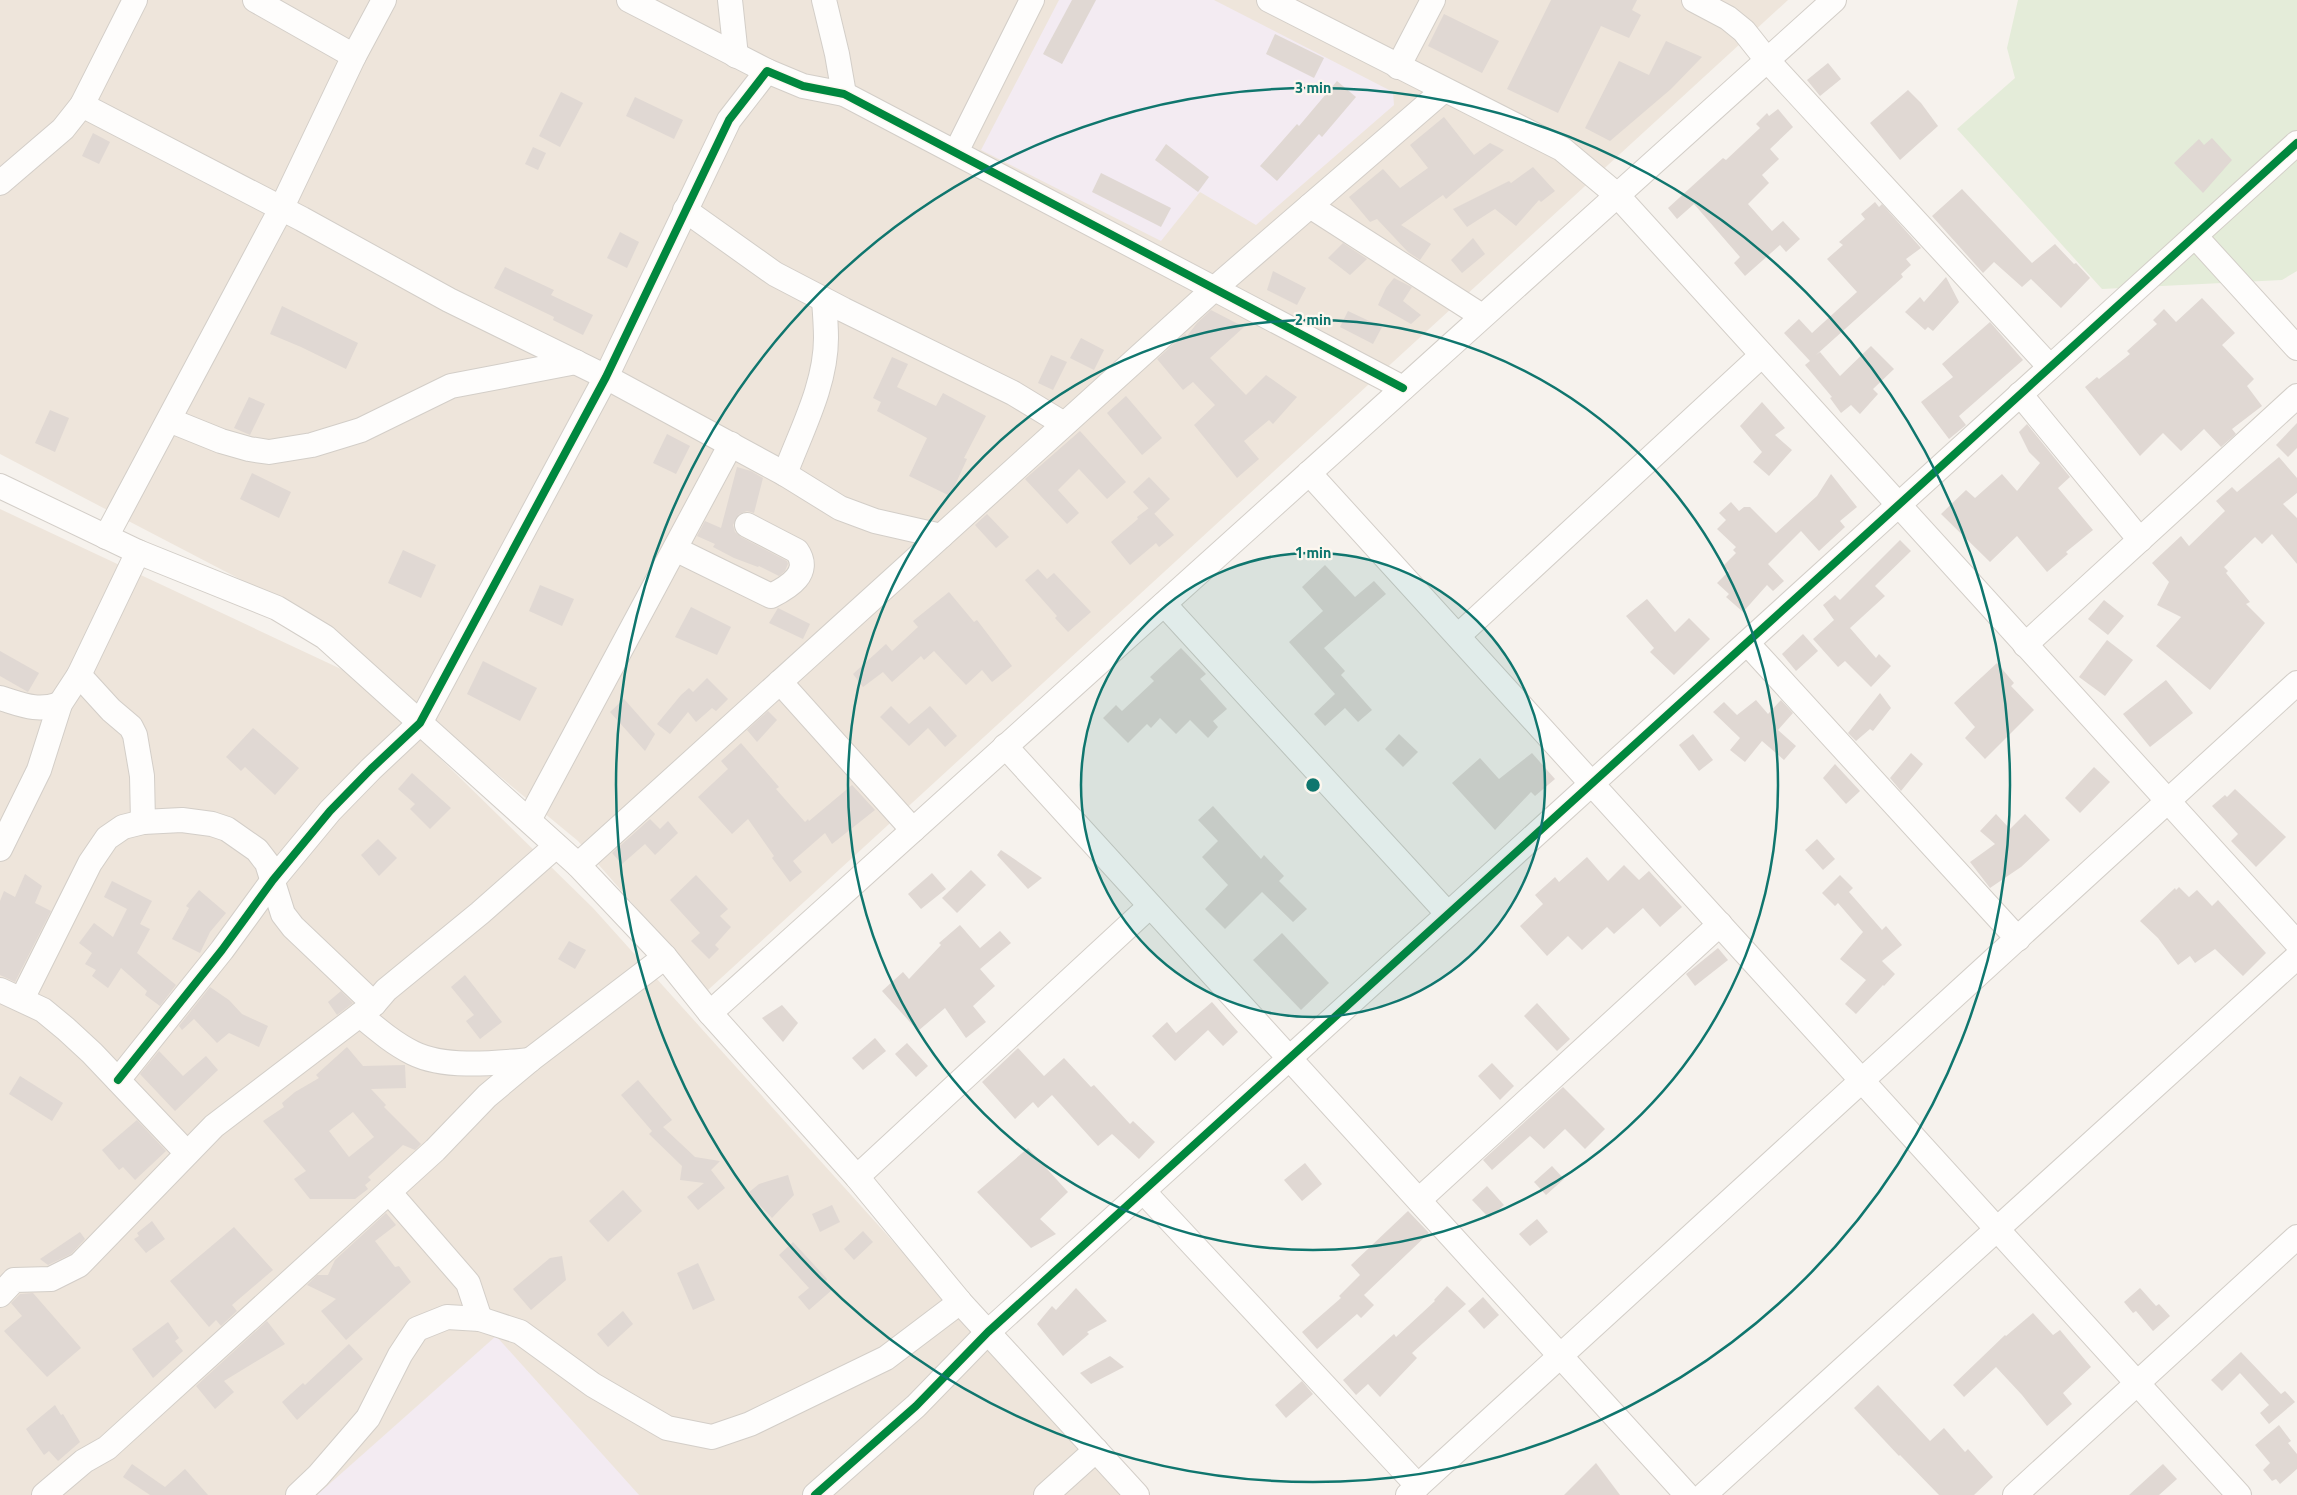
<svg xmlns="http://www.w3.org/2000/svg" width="2297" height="1495" viewBox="0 0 2297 1495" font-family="'Titillium Web',sans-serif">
  <rect width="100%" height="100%" fill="#f6f2ed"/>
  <g fill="#eee5db">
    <path d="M0,0H1788L708,990L578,841L297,609L0,454Z"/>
    <path d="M0,509L356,676L593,908L1121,1495H0Z"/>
  </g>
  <g fill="#f3ebf2">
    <path d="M1059,0H1214L1393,92L1394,105L1256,225L1200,192L1161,241L981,150Z"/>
    <path d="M496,1336L639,1495H317Z"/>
  </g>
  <path fill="#e4ecd9" d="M2018,0H2297V271L2282,280L2102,289L1957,129L2015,78L2007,48Z"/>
  <g fill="#e0d8d3" fill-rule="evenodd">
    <path d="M1072,0H1096L1062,64L1043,54Z"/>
    <path d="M1551,0H1637L1632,10L1641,15L1629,38L1601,26L1558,113L1507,89Z"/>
    <path d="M1444,14L1499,41L1482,73L1428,46Z"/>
    <path d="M1275,34L1324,58L1314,78L1266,54Z"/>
    <path d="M1666,41L1702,57L1671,89L1610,141L1585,128L1619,61L1649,75Z"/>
    <path d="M1828,63L1841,79L1820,96L1807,80Z"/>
    <path d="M1337,81L1356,97L1322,137L1319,134L1277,181L1260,166L1297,124L1299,126Z"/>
    <path d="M1908,90L1921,103L1938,126L1900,160L1870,123Z"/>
    <path d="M561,92L583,103L560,147L539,136Z"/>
    <path d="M635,97L683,120L674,139L626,116Z"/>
    <path d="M1778,109L1793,127L1770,149L1779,159L1762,175L1769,183L1748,204L1772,231L1783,221L1800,239L1786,252L1780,245L1745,276L1734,263L1740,257L1694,204L1677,219L1668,208L1723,158L1726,160L1760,128L1756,124L1767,113L1769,116Z"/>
    <path d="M1444,117L1474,155L1490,143L1504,150L1446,199L1443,195L1401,225L1431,244L1420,260L1408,252L1377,219L1370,222L1349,197L1383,169L1400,188L1428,168L1410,145Z"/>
    <path d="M93,133L110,142L99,164L82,156Z"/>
    <path d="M2212,138L2232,160L2203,193L2174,163L2199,139L2204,145Z"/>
    <path d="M1166,144L1209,177L1198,192L1155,160Z"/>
    <path d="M533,147L546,153L538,170L525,164Z"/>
    <path d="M1533,167L1555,191L1541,202L1539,200L1516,226L1495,209L1467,227L1453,209L1509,181L1511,183Z"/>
    <path d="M1101,173L1171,208L1161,227L1092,192Z"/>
    <path d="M1962,189L2032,263L2055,244L2074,264L2076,263L2090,278L2061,308L2031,279L2022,287L1994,262L1983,273L1932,216Z"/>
    <path d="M1875,202L1879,207L1882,204L1921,248L1906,259L1911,265L1901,274L1903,277L1816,355L1820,352L1840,376L1871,346L1894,369L1873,389L1878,394L1860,414L1851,405L1841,413L1830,398L1832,397L1805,365L1810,361L1784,333L1799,319L1812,333L1857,292L1827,259L1843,245L1839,242L1865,219L1861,214Z"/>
    <path d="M620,232L639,242L627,268L607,258Z"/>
    <path d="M1473,238L1485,254L1462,273L1451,260Z"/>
    <path d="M1343,243L1367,259L1350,275L1328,258Z"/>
    <path d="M505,267L554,290L551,295L593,315L583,335L553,320L554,317L494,288Z"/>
    <path d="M1273,271L1306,288L1297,305L1267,290Z"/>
    <path d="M1946,277L1959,302L1933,331L1928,327L1925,330L1905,312L1920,297L1924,302Z"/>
    <path d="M1394,278L1412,287L1403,301L1421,315L1411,324L1378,305L1386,288Z"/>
    <path d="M2202,298L2235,333L2222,345L2254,379L2247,386L2262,406L2232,429L2236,434L2221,447L2204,429L2181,451L2163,433L2140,456L2085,387L2097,377L2099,379L2130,354L2127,351L2157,324L2153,320L2164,309L2176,322Z"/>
    <path d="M282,306L358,343L346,369L301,347L270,334Z"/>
    <path d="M1211,310L1244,327L1210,358L1246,395L1266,375L1297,397L1273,424L1269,420L1244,441L1259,459L1237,478L1194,425L1215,405L1193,382L1183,390L1157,359L1185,334L1187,336L1197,323Z"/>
    <path d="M1348,311L1382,327L1373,344L1340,327Z"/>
    <path d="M1990,322L2023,360L1959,416L1966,425L1949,439L1921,402L1953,377L1942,364Z"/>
    <path d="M1081,338L1104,350L1094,370L1070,358Z"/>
    <path d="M1051,355L1067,362L1053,390L1038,383Z"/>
    <path d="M892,357L908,364L897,387L936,406L943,393L986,416L964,458L967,459L950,496L909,476L927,438L877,411L881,402L873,398Z"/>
    <path d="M1126,396L1162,438L1142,455L1107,413Z"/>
    <path d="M249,397L265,404L250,435L234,428Z"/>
    <path d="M1762,402L1785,428L1775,435L1792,450L1769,476L1753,462L1762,452L1740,426Z"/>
    <path d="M50,410L69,418L55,452L35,443Z"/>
    <path d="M2297,423V448L2288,457L2276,445Z"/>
    <path d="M2027,424L2070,477L2058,488L2093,530L2066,552L2068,554L2047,572L2017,536L1990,562L1941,514L1966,490L1975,498L2002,474L2017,491L2040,463L2029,452L2019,432Z"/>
    <path d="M1080,431L1126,482L1107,499L1079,469L1058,490L1079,513L1067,524L1025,479Z"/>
    <path d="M667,434L690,446L676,474L653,463Z"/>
    <path d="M2279,457L2297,478V493L2283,504L2297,518V564L2272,534L2262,544L2255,537L2224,567L2228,571L2226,573L2250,602L2246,604L2265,623L2210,690L2156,646L2181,617L2157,605L2169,582L2152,563L2181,536L2189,546L2225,511L2216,501L2232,487L2237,492Z"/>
    <path d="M737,467L751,471L763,478L754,513L747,511L739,514L733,525L735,532L741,537L787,561L788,564L785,571L779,576L759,566L758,567L734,558L713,547L715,544L697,536L705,521L721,528Z"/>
    <path d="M252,473L291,492L279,518L240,499Z"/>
    <path d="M1831,474L1857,507L1840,521L1845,527L1819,551L1801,531L1768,564L1784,581L1773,591L1767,585L1743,612L1726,597L1729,594L1717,583L1729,571L1723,566L1736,553L1733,550L1736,547L1717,529L1726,520L1719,513L1731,502L1739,511L1744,507H1750L1776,533L1817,496Z"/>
    <path d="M1149,477L1170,499L1154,514L1133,492Z"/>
    <path d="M1149,508L1174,535L1159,547L1156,543L1130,565L1111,542L1138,519L1137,517Z"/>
    <path d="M987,514L1009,537L996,548L975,525Z"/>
    <path d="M1900,540L1911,551L1875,586L1885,596L1850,628L1876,658L1879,654L1891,666L1871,687L1845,661L1838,667L1813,639L1834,620L1823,605L1835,595L1840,600Z"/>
    <path d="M403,550L436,565L421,598L388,583Z"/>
    <path d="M1325,565L1355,597L1374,581L1386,594L1324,648L1345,671L1341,675L1372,710L1358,722L1345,708L1325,726L1314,714L1335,694L1289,642L1323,611L1302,587Z"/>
    <path d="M1038,569L1047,579L1054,573L1091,612L1068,632L1055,618L1057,616L1025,580Z"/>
    <path d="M540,585L574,599L562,626L529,611Z"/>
    <path d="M949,592L974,622L977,620L1012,666L992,682L982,670L966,685L934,651L924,660L921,656L892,682L883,672L863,687L853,674L886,644L892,651L918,627L913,621Z"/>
    <path d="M1647,599L1675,632L1689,618L1710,639L1674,675L1650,652L1654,648L1626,616Z"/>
    <path d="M2104,600L2124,616L2108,635L2088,619Z"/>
    <path d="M691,607L731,627L717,655L675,637Z"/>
    <path d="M778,608L810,624L803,639L769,623Z"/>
    <path d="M1803,634L1818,651L1796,671L1782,654Z"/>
    <path d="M2107,640L2133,660L2105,696L2079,677Z"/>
    <path d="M1181,648L1206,674L1200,679L1227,709L1213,721L1218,727L1208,738L1190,720L1176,734L1160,718L1151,728L1147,724L1128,743L1103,718L1116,705L1122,711L1154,681L1150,677Z"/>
    <path d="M0,651L39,673L28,692L0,676Z"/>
    <path d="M483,661L537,688L520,721L467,694Z"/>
    <path d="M1997,663L2014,683L2011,686L2034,710L1985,759L1965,738L1975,727L1954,703Z"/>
    <path d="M707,678L728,699L716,711L712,708L696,722L688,712L670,734L657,724L681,695L689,688L693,692Z"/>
    <path d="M2166,680L2193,713L2150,747L2123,714Z"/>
    <path d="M1880,693L1891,708L1873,731L1870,729L1856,741L1848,733Z"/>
    <path d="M624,699L655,734L645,751L610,712Z"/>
    <path d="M1756,700L1768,714L1781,700L1793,713L1778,730L1796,746L1784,760L1762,741L1745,762L1730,750L1740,738L1713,712L1724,702L1737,715Z"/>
    <path d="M891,706L909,724L930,706L957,736L945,747L928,728L909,746L880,717Z"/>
    <path d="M768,711L777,720L757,742L747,730Z"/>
    <path d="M253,728L299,768L275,795L245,767L241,771L226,757Z"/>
    <path d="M1399,734L1418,752L1403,767L1385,749Z"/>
    <path d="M1693,734L1713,760L1699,771L1679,745Z"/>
    <path d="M741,743L779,787L776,789L805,822L808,819L809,821L852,785L875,810L832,844L825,833L793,861L802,872L790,882L772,858L774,856L748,819L732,834L698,797L728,769L721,761Z"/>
    <path d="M1532,753L1555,779L1535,796L1531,792L1495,830L1452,783L1480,758L1499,779Z"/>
    <path d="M1911,753L1923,764L1901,791L1890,778Z"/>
    <path d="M1835,764L1860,791L1846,804L1823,778Z"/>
    <path d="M2094,767L2110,782L2080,813L2065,798Z"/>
    <path d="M412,773L451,808L430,829L410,809L415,804L398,789Z"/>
    <path d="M2235,789L2286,837L2256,867L2231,841L2238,834L2212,806L2225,795L2227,797Z"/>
    <path d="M1213,806L1261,859L1264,855L1284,876L1279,881L1307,909L1293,922L1262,892L1225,929L1205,909L1228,885L1202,857L1218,841L1198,820Z"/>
    <path d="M1996,814L2010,829L2025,814L2050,840L2021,867L1990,888L1970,862L1995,844L1980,831Z"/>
    <path d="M650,819L660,829L668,821L678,833L655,855L645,844L622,864L612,853Z"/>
    <path d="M378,839L397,858L379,876L361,855Z"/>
    <path d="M1817,839L1835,859L1823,870L1805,850Z"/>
    <path d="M1001,850L1042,878L1028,889L997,855Z"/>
    <path d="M1587,857L1608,881L1624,865L1639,880L1649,871L1682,907L1660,927L1643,908L1614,934L1607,927L1582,950L1568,936L1547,956L1520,926L1543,904L1535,895L1555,877L1559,882Z"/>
    <path d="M971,870L986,885L957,913L942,898Z"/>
    <path d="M932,873L946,889L921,909L908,894Z"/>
    <path d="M25,874L42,886L35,903L51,911L15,982L0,975V901L4,891L15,897Z"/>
    <path d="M696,875L728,909L720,916L731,927L715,945L719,949L709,959L691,941L700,933L670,900Z"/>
    <path d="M1840,875L1853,888L1849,892L1882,930L1886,926L1902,945L1882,961L1895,974L1884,986L1883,985L1856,1014L1845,1004L1866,980L1840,959L1863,932L1838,903L1835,906L1822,893Z"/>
    <path d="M112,881L152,901L140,924L150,929L137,953L176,985L160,1006L145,995L147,991L121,968L108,988L92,976L96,970L85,964L92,953L79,943L94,923L113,937L127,909L104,897Z"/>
    <path d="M2179,887L2189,897L2197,890L2212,906L2218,900L2266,953L2243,976L2215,949L2195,963L2190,956L2178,965L2158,938L2140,921L2175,888L2176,890Z"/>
    <path d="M199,890L226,913L210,932L200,953L172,939L189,908L186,906Z"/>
    <path d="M960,925L980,948L1000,931L1011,943L980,969L995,986L973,1006L986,1022L966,1038L945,1008L918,1031L882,991L903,972L909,979L941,945L939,943Z"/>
    <path d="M1282,933L1329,983L1301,1010L1253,960Z"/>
    <path d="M569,941L586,950L575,969L558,959Z"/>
    <path d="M1718,948L1728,960L1695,986L1686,974Z"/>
    <path d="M465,975L502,1022L480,1039L466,1021L474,1015L451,987Z"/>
    <path d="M210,987L229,1000L242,1014L268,1026L259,1047L229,1033L217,1043L194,1019L182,1030L179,1026Z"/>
    <path d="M341,991L353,1003L337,1015L328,1002Z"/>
    <path d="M1212,1002L1238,1032L1223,1046L1208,1030L1175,1061L1152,1036L1167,1022L1176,1033Z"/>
    <path d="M1537,1003L1570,1039L1557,1051L1524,1016Z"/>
    <path d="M782,1005L798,1023L783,1042L762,1018Z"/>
    <path d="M875,1038L886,1051L863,1070L852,1058Z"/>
    <path d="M907,1043L928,1066L916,1077L895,1054Z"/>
    <path d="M347,1047L363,1066L405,1065L406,1088L371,1089L386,1105L384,1107L421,1144L415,1150L403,1145L368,1177L371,1180L365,1185L368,1189L355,1199H310L294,1179L306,1171L263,1121L284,1107L282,1103L295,1092L319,1078L316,1075ZM353,1112L374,1137L349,1157L329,1131Z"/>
    <path d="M1018,1048L1044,1076L1064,1058L1091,1087L1094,1085L1130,1124L1133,1121L1155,1142L1139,1159L1112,1134L1098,1146L1052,1095L1038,1108L1033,1102L1015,1119L982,1082Z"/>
    <path d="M159,1051L183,1076L206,1056L218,1070L175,1111L140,1074Z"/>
    <path d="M1492,1063L1514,1086L1500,1100L1478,1076Z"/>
    <path d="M20,1076L63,1103L52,1121L9,1094Z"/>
    <path d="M638,1080L672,1120L663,1127L695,1157L720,1161L711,1170L725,1188L698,1210L687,1197L704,1183L680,1180L682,1166L649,1134L652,1131L621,1095Z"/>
    <path d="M1563,1087L1605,1129L1585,1149L1565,1129L1544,1149L1530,1136L1492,1170L1483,1160Z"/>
    <path d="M137,1120L166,1151L135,1180L123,1167L119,1170L102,1150Z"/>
    <path d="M1028,1148L1068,1192L1040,1219L1056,1234L1031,1248L977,1192Z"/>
    <path d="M1305,1163L1322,1184L1302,1201L1284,1180Z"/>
    <path d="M1552,1166L1564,1179L1546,1195L1534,1182Z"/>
    <path d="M788,1175L794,1195L772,1218L748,1193L759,1184Z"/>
    <path d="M1487,1186L1504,1205L1489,1218L1472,1200Z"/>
    <path d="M623,1190L642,1211L608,1242L589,1221Z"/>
    <path d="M832,1205L840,1222L820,1232L812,1214Z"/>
    <path d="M1408,1211L1429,1233L1364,1295L1374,1305L1361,1318L1357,1314L1317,1349L1302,1332L1341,1298L1339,1296L1360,1275L1351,1265Z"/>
    <path d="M386,1213L396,1225L375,1241L395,1267L399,1266L411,1282L346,1340L321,1311L336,1299L307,1285L317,1275H328L335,1260Z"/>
    <path d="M1537,1219L1548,1232L1530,1246L1519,1234Z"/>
    <path d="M152,1221L165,1239L146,1253L134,1239L139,1236L137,1233Z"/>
    <path d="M234,1227L273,1270L232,1305L237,1311L221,1326L216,1320L209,1327L170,1281Z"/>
    <path d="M863,1231L873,1242L854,1260L844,1249Z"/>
    <path d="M80,1232L85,1239L71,1254L48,1265L40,1259Z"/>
    <path d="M793,1242L827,1279L826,1281L833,1289L809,1310L798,1297L809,1288L779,1255Z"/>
    <path d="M562,1256L566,1280L531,1310L513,1289L550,1258Z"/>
    <path d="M698,1263L715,1300L693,1310L677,1273Z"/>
    <path d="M1447,1286L1466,1304L1412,1353L1417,1358L1380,1397L1368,1384L1356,1395L1343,1380L1394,1334L1396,1337L1435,1301L1434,1300Z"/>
    <path d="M1076,1288L1107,1321L1087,1332L1089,1334L1063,1356L1037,1324L1052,1306L1056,1310Z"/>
    <path d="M2140,1288L2156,1306L2159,1304L2170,1316L2153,1331L2136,1311L2133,1313L2124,1302Z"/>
    <path d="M33,1293L81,1348L47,1377L4,1331L22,1316L11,1303L20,1294Z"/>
    <path d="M1483,1297L1499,1315L1484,1329L1468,1311Z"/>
    <path d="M623,1311L633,1324L608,1347L597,1334Z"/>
    <path d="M2033,1313L2053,1335L2060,1330L2091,1367L2063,1393L2072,1404L2047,1426L2022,1395L1996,1367L1964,1397L1953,1385L2005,1335L2006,1336Z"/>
    <path d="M267,1321L285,1344L224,1381L234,1392L215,1409L196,1386Z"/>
    <path d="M168,1322L179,1338L175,1341L183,1351L153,1378L132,1349Z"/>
    <path d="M349,1344L363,1359L297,1420L282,1402L303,1383L305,1385Z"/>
    <path d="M2241,1352L2281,1394L2285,1391L2295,1402L2269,1424L2260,1413L2269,1405L2240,1373L2222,1391L2211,1380Z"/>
    <path d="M1110,1356L1124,1367L1091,1384L1080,1373Z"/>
    <path d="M1302,1381L1313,1394L1286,1418L1275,1405Z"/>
    <path d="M1878,1385L1930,1441L1944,1428L1965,1452L1968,1449L1993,1477L1974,1495H1939L1900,1455L1899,1456L1854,1408Z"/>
    <path d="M55,1405L61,1415L63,1414L80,1442L58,1461L49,1451L44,1455L26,1429Z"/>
    <path d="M2279,1425L2291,1441L2288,1443L2297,1454V1469L2280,1484L2276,1479L2272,1481L2263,1470L2270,1463L2255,1445Z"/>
    <path d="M1596,1463L1620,1495H1564Z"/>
    <path d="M132,1464L165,1487L185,1469L208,1495H150L123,1477Z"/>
    <path d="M2163,1464L2177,1479L2159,1495H2129Z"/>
  </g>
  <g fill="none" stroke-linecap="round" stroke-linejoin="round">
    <defs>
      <g id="minor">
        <path d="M255,0L354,56"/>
        <path d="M629,0L767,71"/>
        <path d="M730,0L736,56"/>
        <path d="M824,0L837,54L844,94"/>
        <path d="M1269,0L1562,149L1617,195L2297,943"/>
        <path d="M1694,0L1728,18L1744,31L1767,60L2050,367"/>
        <path d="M1398,67L1433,0"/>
        <path d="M82,105L302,219L449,300L606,377L785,474L840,508L875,521L941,536"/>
        <path d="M956,152L1032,0"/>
        <path d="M0,183L63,129L82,105L135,0"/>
        <path d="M1310,206L1482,316"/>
        <path d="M685,210L775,274L844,310L1013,393L1064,424"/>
        <path d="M2195,236L2297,348"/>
        <path d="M2020,394L2140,540"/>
        <path d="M169,420L221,441L249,449L269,452L312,445L361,430L451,386L576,362"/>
        <path d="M1309,473L2239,1495"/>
        <path d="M785,474C801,431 826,385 826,338C826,326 825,313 824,300"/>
        <path d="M0,486L138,552L277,608L325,637L578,865L665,957L710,1013L857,1177L960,1302L1137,1495"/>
        <path d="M106,537L281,209L354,56L384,0"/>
        <path d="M675,549L771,596C789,587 812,573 797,551L747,525"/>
        <path d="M1164,604L1448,914"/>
        <path d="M1458,636L1762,355"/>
        <path d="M1747,643L2018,939"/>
        <path d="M2025,645L2297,396"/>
        <path d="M79,675L111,710L131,727L135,735L142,776L143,822"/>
        <path d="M780,682L913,830"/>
        <path d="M0,698C23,705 37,712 60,704"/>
        <path d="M1005,746L1687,1495"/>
        <path d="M529,820L731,444"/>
        <path d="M0,849L39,770L60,704L79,675L138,552"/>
        <path d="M578,865L1215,288L1444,90"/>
        <path d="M0,990L43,1010L66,1029L92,1053L187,1153"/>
        <path d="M22,999L90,863L107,838L123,827L143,822L182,820L212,824L227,829L257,850L267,863L283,914L293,927L374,1004"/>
        <path d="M710,1013L1834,0"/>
        <path d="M360,1015C377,1029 393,1043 413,1053C445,1069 496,1063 530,1060"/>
        <path d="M118,1080L222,950L273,880L330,811L371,769L420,723L606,377L729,120L767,71L803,86L844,94L1403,388"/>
        <path d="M857,1177L1150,906"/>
        <path d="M1143,1191L1418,1486"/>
        <path d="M389,1192L468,1283L480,1319"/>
        <path d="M1419,1200L1720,924"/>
        <path d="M0,1295L14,1280L51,1279L79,1265L214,1126L374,1004L386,990L480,913L556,846"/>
        <path d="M44,1495L84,1461L107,1448L435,1150L487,1096L530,1060L665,957"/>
        <path d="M298,1495L318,1476L368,1418L400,1355L417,1329L447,1317L480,1319L520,1332L593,1385L667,1428L712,1437L750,1424L886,1358L960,1302"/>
        <path d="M815,1495L916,1406L988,1332L2297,143"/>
        <path d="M1046,1495L1096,1450"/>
        <path d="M1408,1495L2297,683"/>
        <path d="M1704,1495L2297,957"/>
        <path d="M2015,1495L2297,1237"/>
      </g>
    </defs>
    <use href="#minor" stroke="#d3cec8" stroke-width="26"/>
    <use href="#minor" stroke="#fefdfc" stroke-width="24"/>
    <defs>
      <g id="cycleway">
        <path d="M118,1080L222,950L273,880L330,811L371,769L420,723L606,377L729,120L767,71L803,86L844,94L1403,388"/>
        <path d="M815,1495L916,1406L988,1332L2297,143"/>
      </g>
    </defs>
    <use href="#cycleway" stroke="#fdf7ef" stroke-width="11"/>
    <use href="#cycleway" stroke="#00873e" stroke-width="8"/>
  </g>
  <circle cx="1313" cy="785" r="232" fill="#0f766e" fill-opacity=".12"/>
  <g fill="none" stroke="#0f766e" stroke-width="2.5">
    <circle cx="1313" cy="785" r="232"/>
    <circle cx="1313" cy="785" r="465"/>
    <circle cx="1313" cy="785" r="697"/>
  </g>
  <circle cx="1313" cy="785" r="8" fill="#0f766e" stroke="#fdf7ef" stroke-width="2.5"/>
  <g font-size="15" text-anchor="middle" font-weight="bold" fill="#0f766e" stroke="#fdf7ef" stroke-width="4.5" stroke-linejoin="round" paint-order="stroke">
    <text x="1313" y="93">3 min</text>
    <text x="1313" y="325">2 min</text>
    <text x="1313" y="558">1 min</text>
  </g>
</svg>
